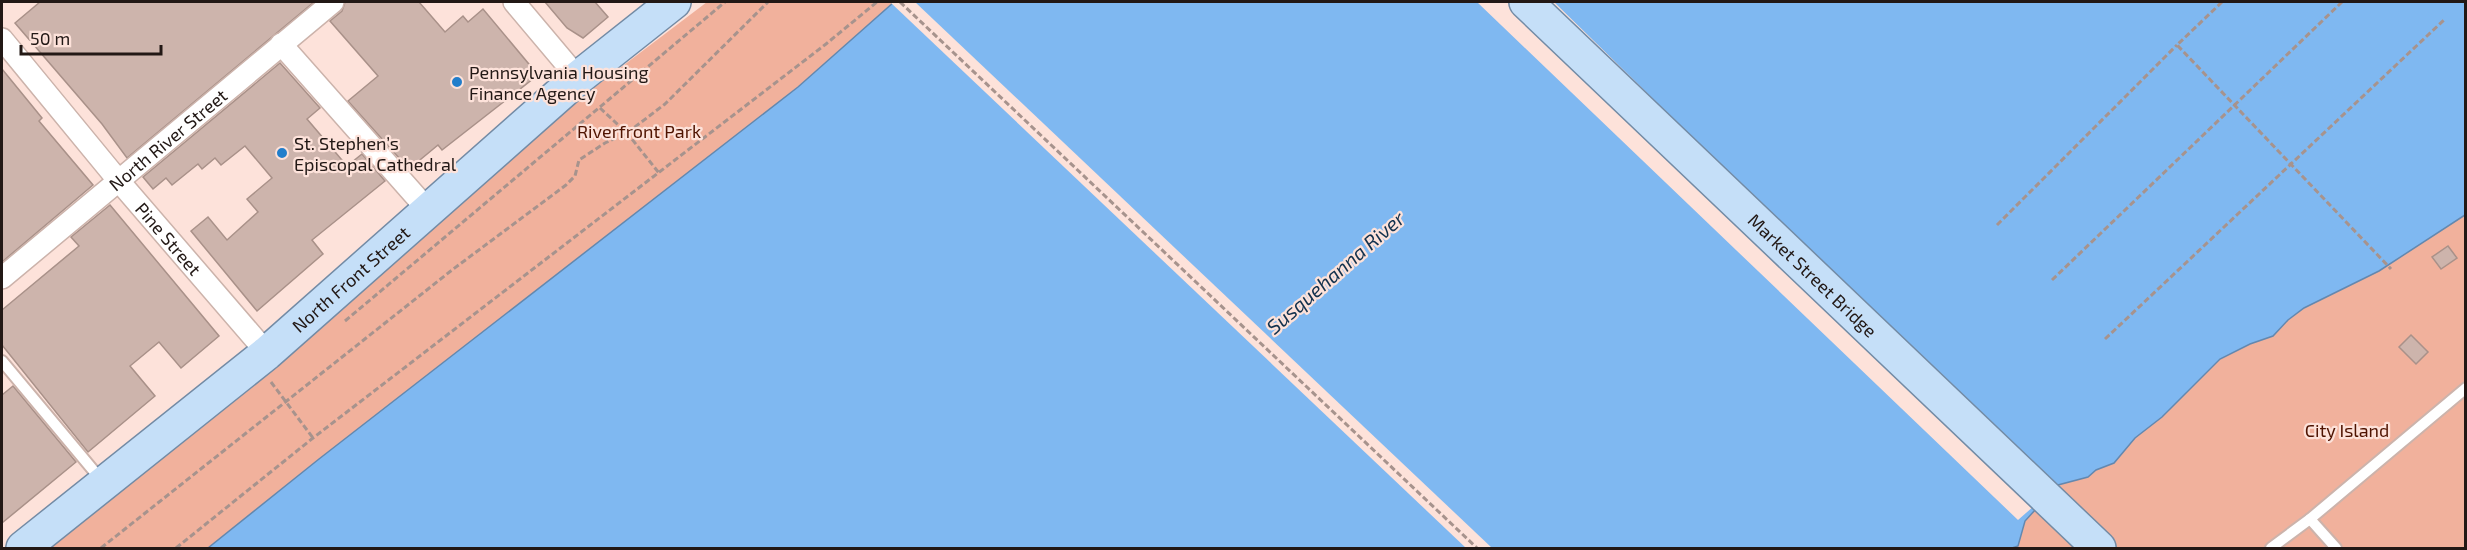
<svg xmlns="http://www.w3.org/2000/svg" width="2467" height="550" viewBox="0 0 2467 550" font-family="'Exo 2',sans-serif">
  <rect width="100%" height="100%" fill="#fde2da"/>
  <g fill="#f1b19c">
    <path d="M707,2H894L798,87L319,459L208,548H44L591,90Z"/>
    <path d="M2465,215V548H2012L2018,546L2025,521L2058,485L2088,477L2096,470L2114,463L2135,438L2162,417L2220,359L2250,344L2273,336L2288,320L2304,308L2379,271Z"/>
  </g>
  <path fill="#7fb8f1" stroke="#6388af" stroke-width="1.5" d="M894,2H2465V215L2379,271L2304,308L2288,320L2273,336L2250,344L2220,359L2162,417L2135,438L2114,463L2096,470L2088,477L2058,485L2025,521L2018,546L2012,548H208L319,459L798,87Z"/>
  <g fill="#fde2da">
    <path d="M890,2H915L1492,548H1466Z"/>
    <path d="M1477,2H1554L1726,170L2058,485L2018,520Z"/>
  </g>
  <g fill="#cdb4ac" stroke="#a99189" stroke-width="1.5">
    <path d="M40,2H314L127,158L102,124L15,23Z"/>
    <path d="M345,2H419L445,32L463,16L468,22L483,9L538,75L442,150L438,145L409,169L348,101L378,76L330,21L342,11Z"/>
    <path d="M545,2H595L608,17L583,38L567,28Z"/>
    <path d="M280,63L320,108L307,119L347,166L362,154L385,181L312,240L323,254L257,311L191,231L208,217L227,240L258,212L247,199L272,178L245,146L221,165L215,158L202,169L198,164L172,185L166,178L153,189L143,177Z"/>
    <path d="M2,69L42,118L39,121L93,185L2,262Z"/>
    <path d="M110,205L219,336L181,368L159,342L130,366L155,396L88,452L2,345V310L79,246L71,237Z"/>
    <path d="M2448,246L2457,258L2441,269L2432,257Z"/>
    <path d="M2411,335L2428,352L2416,364L2399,347Z"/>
    <path d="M13,386L76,462L2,523V395Z"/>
  </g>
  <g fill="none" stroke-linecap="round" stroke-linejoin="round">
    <defs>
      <g id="lane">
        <path d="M2,361L103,482"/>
        <path d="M2310,519L2336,548"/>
        <path d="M2271,548L2310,519L2466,388"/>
      </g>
      <g id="street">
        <path d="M514,2L578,78"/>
        <path id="s1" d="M2,39L118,180L267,353"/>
        <path d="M281,44L427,209"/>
        <path id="s2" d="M2,278L333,2"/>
      </g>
      <g id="primary">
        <path id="s3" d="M1526,2L2099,548"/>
        <path id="s4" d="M23,548L267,353L578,78L674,2"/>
      </g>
    </defs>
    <use href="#lane" stroke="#ccb3ab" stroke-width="14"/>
    <use href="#street" stroke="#ccb3ab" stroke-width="24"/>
    <use href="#primary" stroke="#738ba5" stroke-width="36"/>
    <g stroke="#a7938d" stroke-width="3" stroke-dasharray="6 3" stroke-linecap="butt">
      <path d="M900,2L1477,548"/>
      <path d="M2222,2L2177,45L2391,269"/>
      <path d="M600,108L627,133L659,173"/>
      <path d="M1997,225L2177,45"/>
      <path d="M2052,280L2342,2"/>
      <path d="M345,321L725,2"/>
      <path d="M2105,339L2445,19"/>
      <path d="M271,382L313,438"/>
      <path d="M101,548L452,270L566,185L575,176L579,160L605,143L627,133L665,104L768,2"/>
      <path d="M176,548L313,438L826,44L877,2"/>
    </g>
    <use href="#lane" stroke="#fff" stroke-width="10"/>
    <use href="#street" stroke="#fff" stroke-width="21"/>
    <use href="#primary" stroke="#c5dff8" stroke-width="33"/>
  </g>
  <g fill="#227ecb" stroke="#fde2da" stroke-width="2">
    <circle cx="457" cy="82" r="6"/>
    <circle cx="282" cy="153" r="6"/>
  </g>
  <g text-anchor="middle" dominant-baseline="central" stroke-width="4.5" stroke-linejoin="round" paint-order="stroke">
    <g font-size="18" fill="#221815" stroke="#fde2da" text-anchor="start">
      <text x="469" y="72">Pennsylvania Housing<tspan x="469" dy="21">Finance Agency</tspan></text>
      <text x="294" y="143">St. Stephen’s<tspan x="294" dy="21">Episcopal Cathedral</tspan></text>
    </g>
    <g font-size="18" fill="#4f1300" stroke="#fde2da">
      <text x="639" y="131">Riverfront Park</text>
      <text x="2347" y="430">City Island</text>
    </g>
    <g font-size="18" fill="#221815" stroke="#fde2da">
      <text stroke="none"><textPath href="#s2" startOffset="216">North River Street</textPath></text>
      <text stroke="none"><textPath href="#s1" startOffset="260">Pine Street</textPath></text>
      <text stroke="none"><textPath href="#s3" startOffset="396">Market Street Bridge</textPath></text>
      <text stroke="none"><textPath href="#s4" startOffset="424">North Front Street</textPath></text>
    </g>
    <g font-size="20" font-style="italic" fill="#12314d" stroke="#fde2da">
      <text transform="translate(1335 272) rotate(-41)">Susquehanna River</text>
    </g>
  </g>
  <rect width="2467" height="550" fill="none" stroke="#221815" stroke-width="6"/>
  <path d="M21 45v9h140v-9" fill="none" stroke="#221815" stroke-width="3"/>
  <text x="30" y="45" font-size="18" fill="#221815" stroke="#fde2da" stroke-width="4.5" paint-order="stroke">50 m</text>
</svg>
